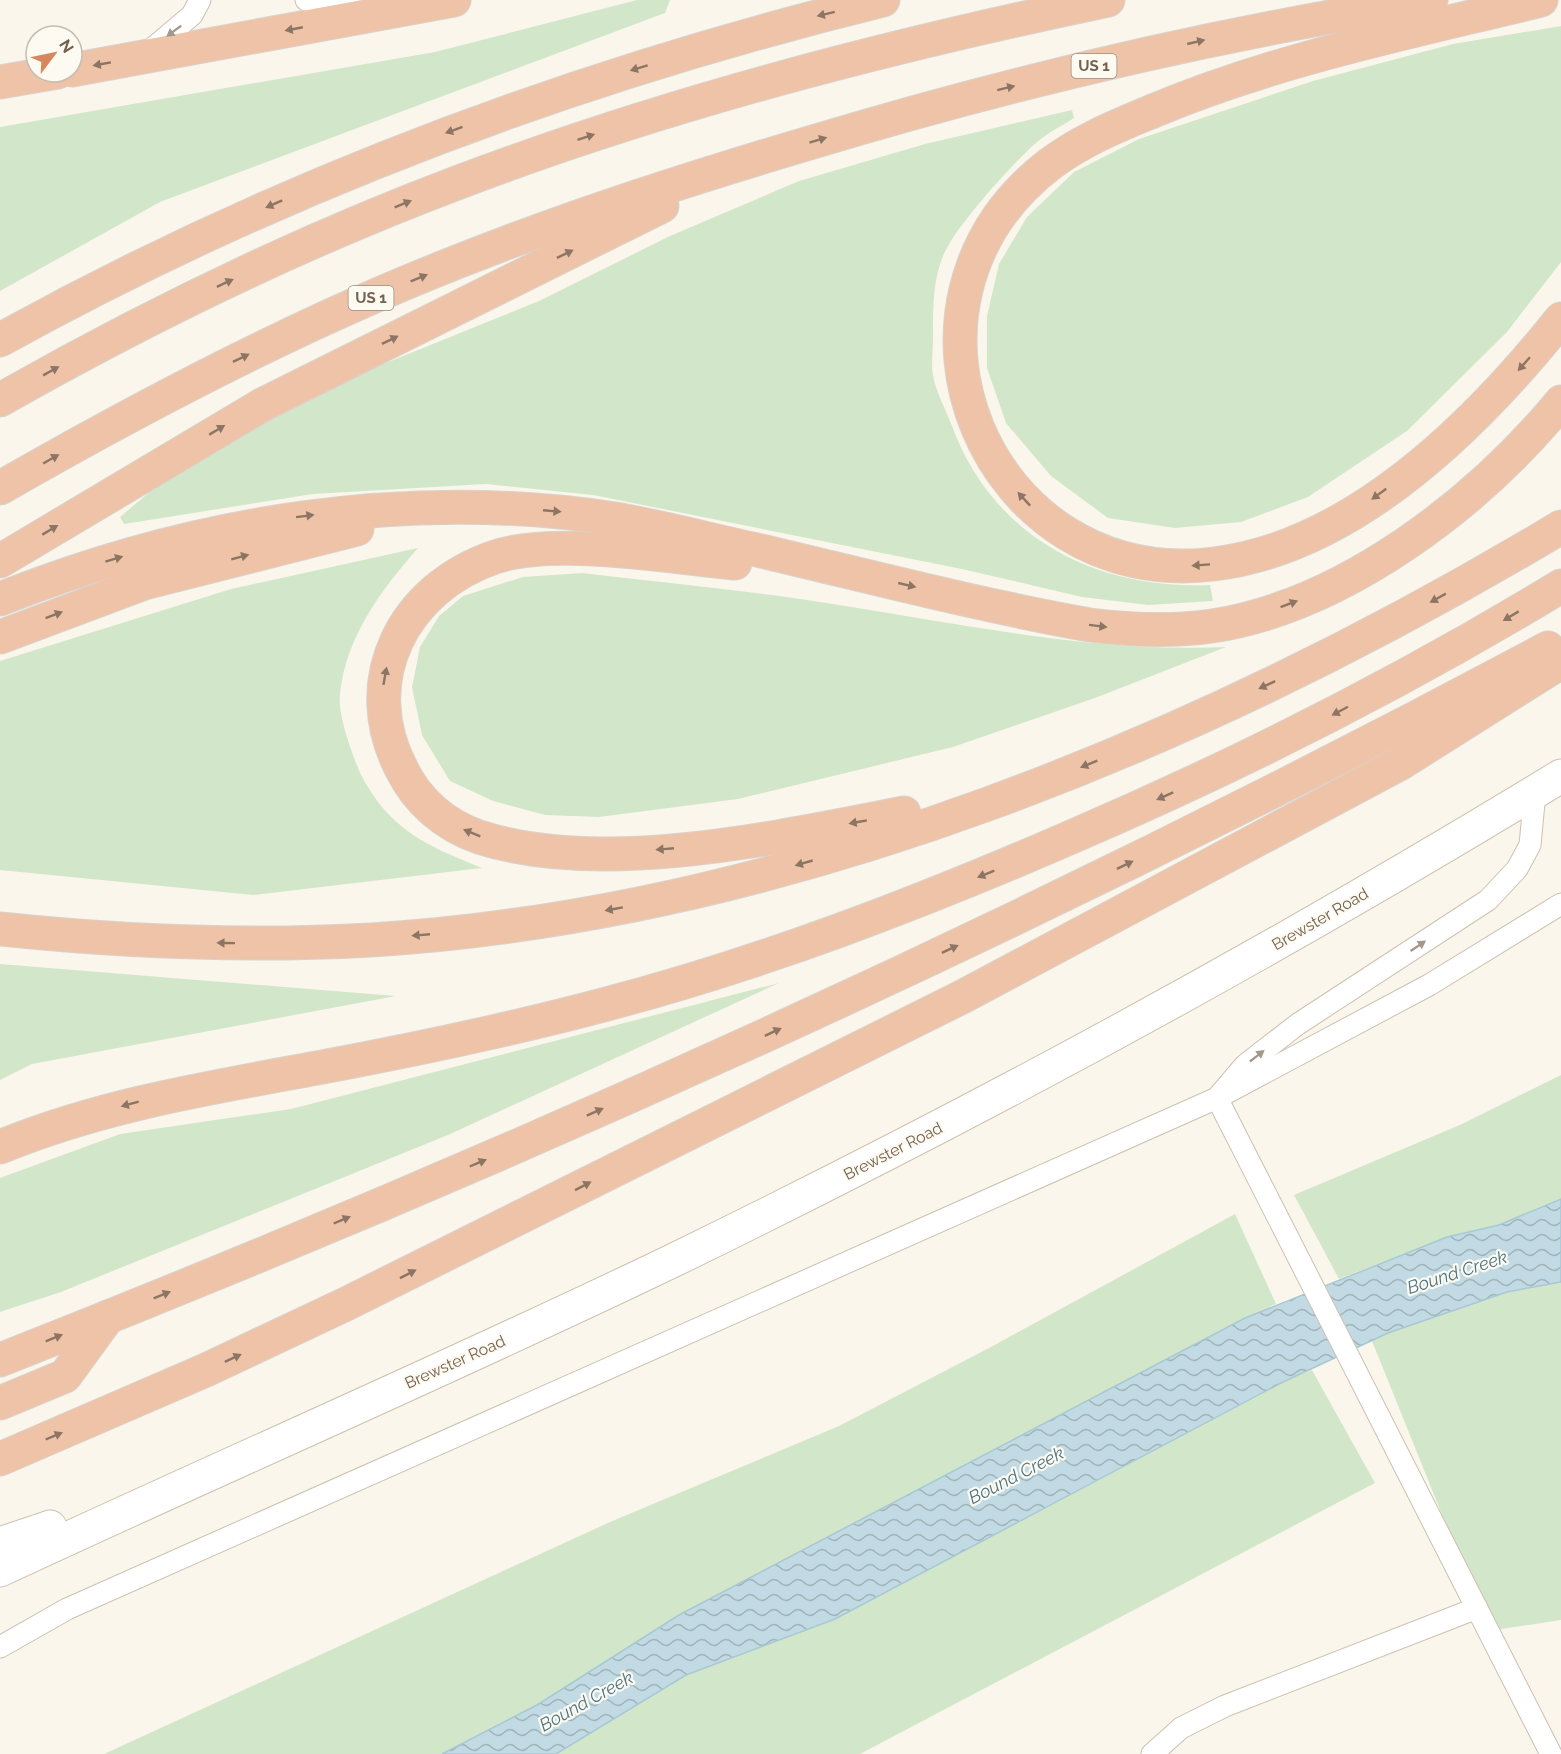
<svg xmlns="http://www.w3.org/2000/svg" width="1561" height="1754" viewBox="0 0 1561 1754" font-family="Raleway,sans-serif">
  <defs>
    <pattern id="water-waves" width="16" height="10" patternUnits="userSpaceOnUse" patternTransform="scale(1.5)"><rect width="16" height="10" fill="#c1dae3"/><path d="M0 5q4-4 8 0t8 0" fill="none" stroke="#a1b4ba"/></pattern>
  </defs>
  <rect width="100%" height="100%" fill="#fbf6eb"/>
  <g fill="#d2e7ca">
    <path d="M637,0H670L665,13L160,202L0,291V127L435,52Z"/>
    <path d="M1561,26V262L1507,332L1407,431L1308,497L1241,522L1175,528L1108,518L1051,476L1006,423L987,368V316L999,264L1027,217L1074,172L1139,139L1313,81L1453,44Z"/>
    <path d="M1072,110L1074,118C1062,126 1047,133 1036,143C1011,165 964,218 948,246C932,273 933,309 933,339C933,351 931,364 933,375C936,392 946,410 952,426C993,537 1095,590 1210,585L1213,601L1148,605L1082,597L962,569L593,495L486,484L313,494L124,524L120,517L158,485L302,397L539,301L670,236L799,181L925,144Z"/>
    <path d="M418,548C381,590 346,637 340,694C338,711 346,735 352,752C361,781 380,810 405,829C428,847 456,857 482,868L253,895L0,870V661L231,589Z"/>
    <path d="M582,573C668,583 754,591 839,605C967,625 1096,653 1226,647L1095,698L953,747L738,799L599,817L545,815L493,801L450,781L422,735L412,687L420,647L439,616L463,596L523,577Z"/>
    <path d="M0,964L396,996L32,1064L0,1080Z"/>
    <path d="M779,983L448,1135L61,1292L0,1312V1178L120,1134L291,1109Z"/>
    <path d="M1561,1075V1199L1499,1225L1447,1237L1339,1279L1294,1195L1462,1124Z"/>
    <path d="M1235,1214L1276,1304L1245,1318L679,1615L537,1705L442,1754H104L610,1522L839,1426L989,1348Z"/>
    <path d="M1561,1282V1620L1489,1631L1372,1341L1388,1333L1507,1292Z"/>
    <path d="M1312,1370L1375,1483L860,1754H556L686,1675L835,1619L1281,1383Z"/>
  </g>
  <path fill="url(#water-waves)" stroke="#a8c8d4" stroke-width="1.5" d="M1561,1199V1282L1507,1292L1388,1333L1281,1383L835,1619L686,1675L556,1754H442L537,1705L679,1615L1245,1318L1447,1237L1499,1225Z"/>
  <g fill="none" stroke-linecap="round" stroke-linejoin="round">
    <defs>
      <g id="lane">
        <path d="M306,0L360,11"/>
        <path d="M146,54L192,15L200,0"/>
        <path d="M1535,792L1530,845L1517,869L1488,900L1298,1024L1245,1065L1217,1098L1551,1754"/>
        <path d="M0,1647L67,1609L1217,1098L1429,985L1561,904"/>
        <path d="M1152,1754L1181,1728L1225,1706L1477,1608"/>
      </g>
      <g id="secondary">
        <path d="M0,1544L50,1527"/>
        <path d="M0,1570C223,1466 450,1368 672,1261C976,1113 1273,952 1561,776"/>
      </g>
      <g id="highway">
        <path d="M1541,0C1411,32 1277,59 1153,111C1117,126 1082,140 1050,164C866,305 986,592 1214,564C1354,547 1477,424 1561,319"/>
        <path d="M72,70L454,0"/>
        <path d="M0,82L58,72"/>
        <path d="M0,340C278,186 574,76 883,0"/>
        <path d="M0,400C148,316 302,241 462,181C671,102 889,46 1108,0"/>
        <path d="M0,488C108,426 218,367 332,315C485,245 644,192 806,144C1011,82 1219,33 1431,0"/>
        <path d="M0,561L262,405L662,206"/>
        <path d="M735,563C670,557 555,537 495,557C403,588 355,681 402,770C418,802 445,825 479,837C602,877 780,837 904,813"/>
        <path d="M0,599C194,522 406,487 615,519C662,527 710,540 757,550C868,576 978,605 1090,625C1131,630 1172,632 1212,626C1344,606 1478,503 1561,402"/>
        <path d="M0,637L144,583L357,529"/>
        <path d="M0,929C124,942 247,947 371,940C787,914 1206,740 1561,527"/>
        <path d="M0,1147C102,1105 209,1088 317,1068C413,1050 509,1030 603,1005C763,963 917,904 1069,838C1239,765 1403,682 1561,586"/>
        <path d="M0,1360C529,1152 1047,916 1548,648"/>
        <path d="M0,1403L65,1376L108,1317"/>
        <path d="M0,1459L206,1370L346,1304L962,997L1401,763L1561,662"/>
      </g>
    </defs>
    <use href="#lane" stroke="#ccc0b1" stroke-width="23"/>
    <use href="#secondary" stroke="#cec1af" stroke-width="35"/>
    <use href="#highway" stroke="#d8d3ce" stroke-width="35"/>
    <use href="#lane" stroke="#fff" stroke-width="21"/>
    <use href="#secondary" stroke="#fff" stroke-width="33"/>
    <use href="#highway" stroke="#eec3a8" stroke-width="33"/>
  </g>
  <defs><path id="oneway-solid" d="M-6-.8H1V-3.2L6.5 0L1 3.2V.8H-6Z" transform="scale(1.5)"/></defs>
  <g fill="#8c7562">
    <use href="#oneway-solid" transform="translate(826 14) rotate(166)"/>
    <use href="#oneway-solid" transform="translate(294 29) rotate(169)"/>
    <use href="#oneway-solid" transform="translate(1196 42) rotate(-13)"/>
    <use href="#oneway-solid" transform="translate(102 64) rotate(170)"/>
    <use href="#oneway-solid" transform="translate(639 68) rotate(163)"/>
    <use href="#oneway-solid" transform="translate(1006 88) rotate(-14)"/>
    <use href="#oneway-solid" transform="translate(454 130) rotate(160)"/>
    <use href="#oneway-solid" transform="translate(586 137) rotate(-18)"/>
    <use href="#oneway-solid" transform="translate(818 140) rotate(-17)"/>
    <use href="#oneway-solid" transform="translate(274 204) rotate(156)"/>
    <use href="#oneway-solid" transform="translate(403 204) rotate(-22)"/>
    <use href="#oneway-solid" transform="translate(565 254) rotate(-26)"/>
    <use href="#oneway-solid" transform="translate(419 278) rotate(-22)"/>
    <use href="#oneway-solid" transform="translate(225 283) rotate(-25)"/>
    <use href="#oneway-solid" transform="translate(390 340) rotate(-26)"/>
    <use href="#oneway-solid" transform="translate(241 358) rotate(-26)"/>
    <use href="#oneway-solid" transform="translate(1524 364) rotate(131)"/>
    <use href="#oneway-solid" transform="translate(51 371) rotate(-29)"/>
    <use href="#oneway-solid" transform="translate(217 430) rotate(-31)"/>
    <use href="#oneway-solid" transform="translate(51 459) rotate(-30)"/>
    <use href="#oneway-solid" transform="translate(1379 494) rotate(144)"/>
    <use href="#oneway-solid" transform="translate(1024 499) rotate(-133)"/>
    <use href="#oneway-solid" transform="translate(552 511) rotate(5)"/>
    <use href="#oneway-solid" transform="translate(305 516) rotate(-7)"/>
    <use href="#oneway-solid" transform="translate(50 530) rotate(-31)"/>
    <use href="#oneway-solid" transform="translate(240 557) rotate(-15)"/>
    <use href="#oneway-solid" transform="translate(114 559) rotate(-17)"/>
    <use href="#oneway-solid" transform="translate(1201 565) rotate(176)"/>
    <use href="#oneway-solid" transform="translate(907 585) rotate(13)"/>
    <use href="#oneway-solid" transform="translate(1438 598) rotate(151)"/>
    <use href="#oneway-solid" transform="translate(1289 604) rotate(-21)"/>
    <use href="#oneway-solid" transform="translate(54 615) rotate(-21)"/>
    <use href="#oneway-solid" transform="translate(1511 616) rotate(149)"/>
    <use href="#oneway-solid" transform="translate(1098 626) rotate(7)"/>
    <use href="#oneway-solid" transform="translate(385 676) rotate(-80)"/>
    <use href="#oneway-solid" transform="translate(1267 685) rotate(155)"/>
    <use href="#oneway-solid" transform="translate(1340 711) rotate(152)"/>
    <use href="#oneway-solid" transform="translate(1089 764) rotate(158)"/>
    <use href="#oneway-solid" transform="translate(1165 796) rotate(156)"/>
    <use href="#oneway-solid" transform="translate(858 822) rotate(170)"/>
    <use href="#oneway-solid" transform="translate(472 833) rotate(-158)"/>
    <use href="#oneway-solid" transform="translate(665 849) rotate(175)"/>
    <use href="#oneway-solid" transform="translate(804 863) rotate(164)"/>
    <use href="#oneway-solid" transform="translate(1125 865) rotate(-26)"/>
    <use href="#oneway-solid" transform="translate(986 874) rotate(158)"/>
    <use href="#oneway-solid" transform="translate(614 909) rotate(170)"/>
    <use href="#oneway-solid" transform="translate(421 935) rotate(175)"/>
    <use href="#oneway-solid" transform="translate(226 943) rotate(-179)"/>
    <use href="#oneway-solid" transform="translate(950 949) rotate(-25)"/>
    <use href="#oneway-solid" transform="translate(773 1032) rotate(-25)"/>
    <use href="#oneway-solid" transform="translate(130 1104) rotate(165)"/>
    <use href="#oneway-solid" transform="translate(595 1112) rotate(-24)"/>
    <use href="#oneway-solid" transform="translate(478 1163) rotate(-23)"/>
    <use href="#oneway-solid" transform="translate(583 1186) rotate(-27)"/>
    <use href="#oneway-solid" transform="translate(342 1220) rotate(-23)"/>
    <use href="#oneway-solid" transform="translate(408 1274) rotate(-27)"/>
    <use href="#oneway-solid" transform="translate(162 1295) rotate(-22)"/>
    <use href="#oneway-solid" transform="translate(54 1338) rotate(-22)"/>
    <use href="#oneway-solid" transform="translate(233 1358) rotate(-25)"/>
    <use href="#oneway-solid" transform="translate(54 1436) rotate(-23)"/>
  </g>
  <g fill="#a4988d">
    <use href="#oneway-solid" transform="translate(174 31) rotate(143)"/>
    <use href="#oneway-solid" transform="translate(1418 946) rotate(-34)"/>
    <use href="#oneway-solid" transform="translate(1257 1056) rotate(-38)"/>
  </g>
  <g text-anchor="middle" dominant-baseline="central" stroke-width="4.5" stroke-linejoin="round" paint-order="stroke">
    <g fill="#fdfaf1" stroke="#9c8f80" stroke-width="1.5">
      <rect x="1071.5" y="54" width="45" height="24" rx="4.5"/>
      <rect x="348.5" y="286" width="45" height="24" rx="4.5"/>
    </g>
    <g font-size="15" font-weight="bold" fill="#736150">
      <text x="1094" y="66">US 1</text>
      <text x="371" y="298">US 1</text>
    </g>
    <g font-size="16" fill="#736150" stroke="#fdfaf1">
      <text transform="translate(1320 919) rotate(-30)">Brewster Road</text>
      <text transform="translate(893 1151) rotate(-27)">Brewster Road</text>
      <text transform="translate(455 1362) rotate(-24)">Brewster Road</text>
    </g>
    <g font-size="18" font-style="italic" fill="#4c7484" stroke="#fdfaf1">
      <text transform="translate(1457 1272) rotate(-18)">Bound Creek</text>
      <text transform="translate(1016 1475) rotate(-27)">Bound Creek</text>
      <text transform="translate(586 1701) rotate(-29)">Bound Creek</text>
    </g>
  </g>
  <g transform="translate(54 54) rotate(58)"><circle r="28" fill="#fdfaf1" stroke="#c6bdb1" stroke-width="1.5"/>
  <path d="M0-4.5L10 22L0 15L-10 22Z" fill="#d8865d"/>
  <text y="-9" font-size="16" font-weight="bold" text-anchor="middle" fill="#736150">N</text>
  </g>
</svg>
